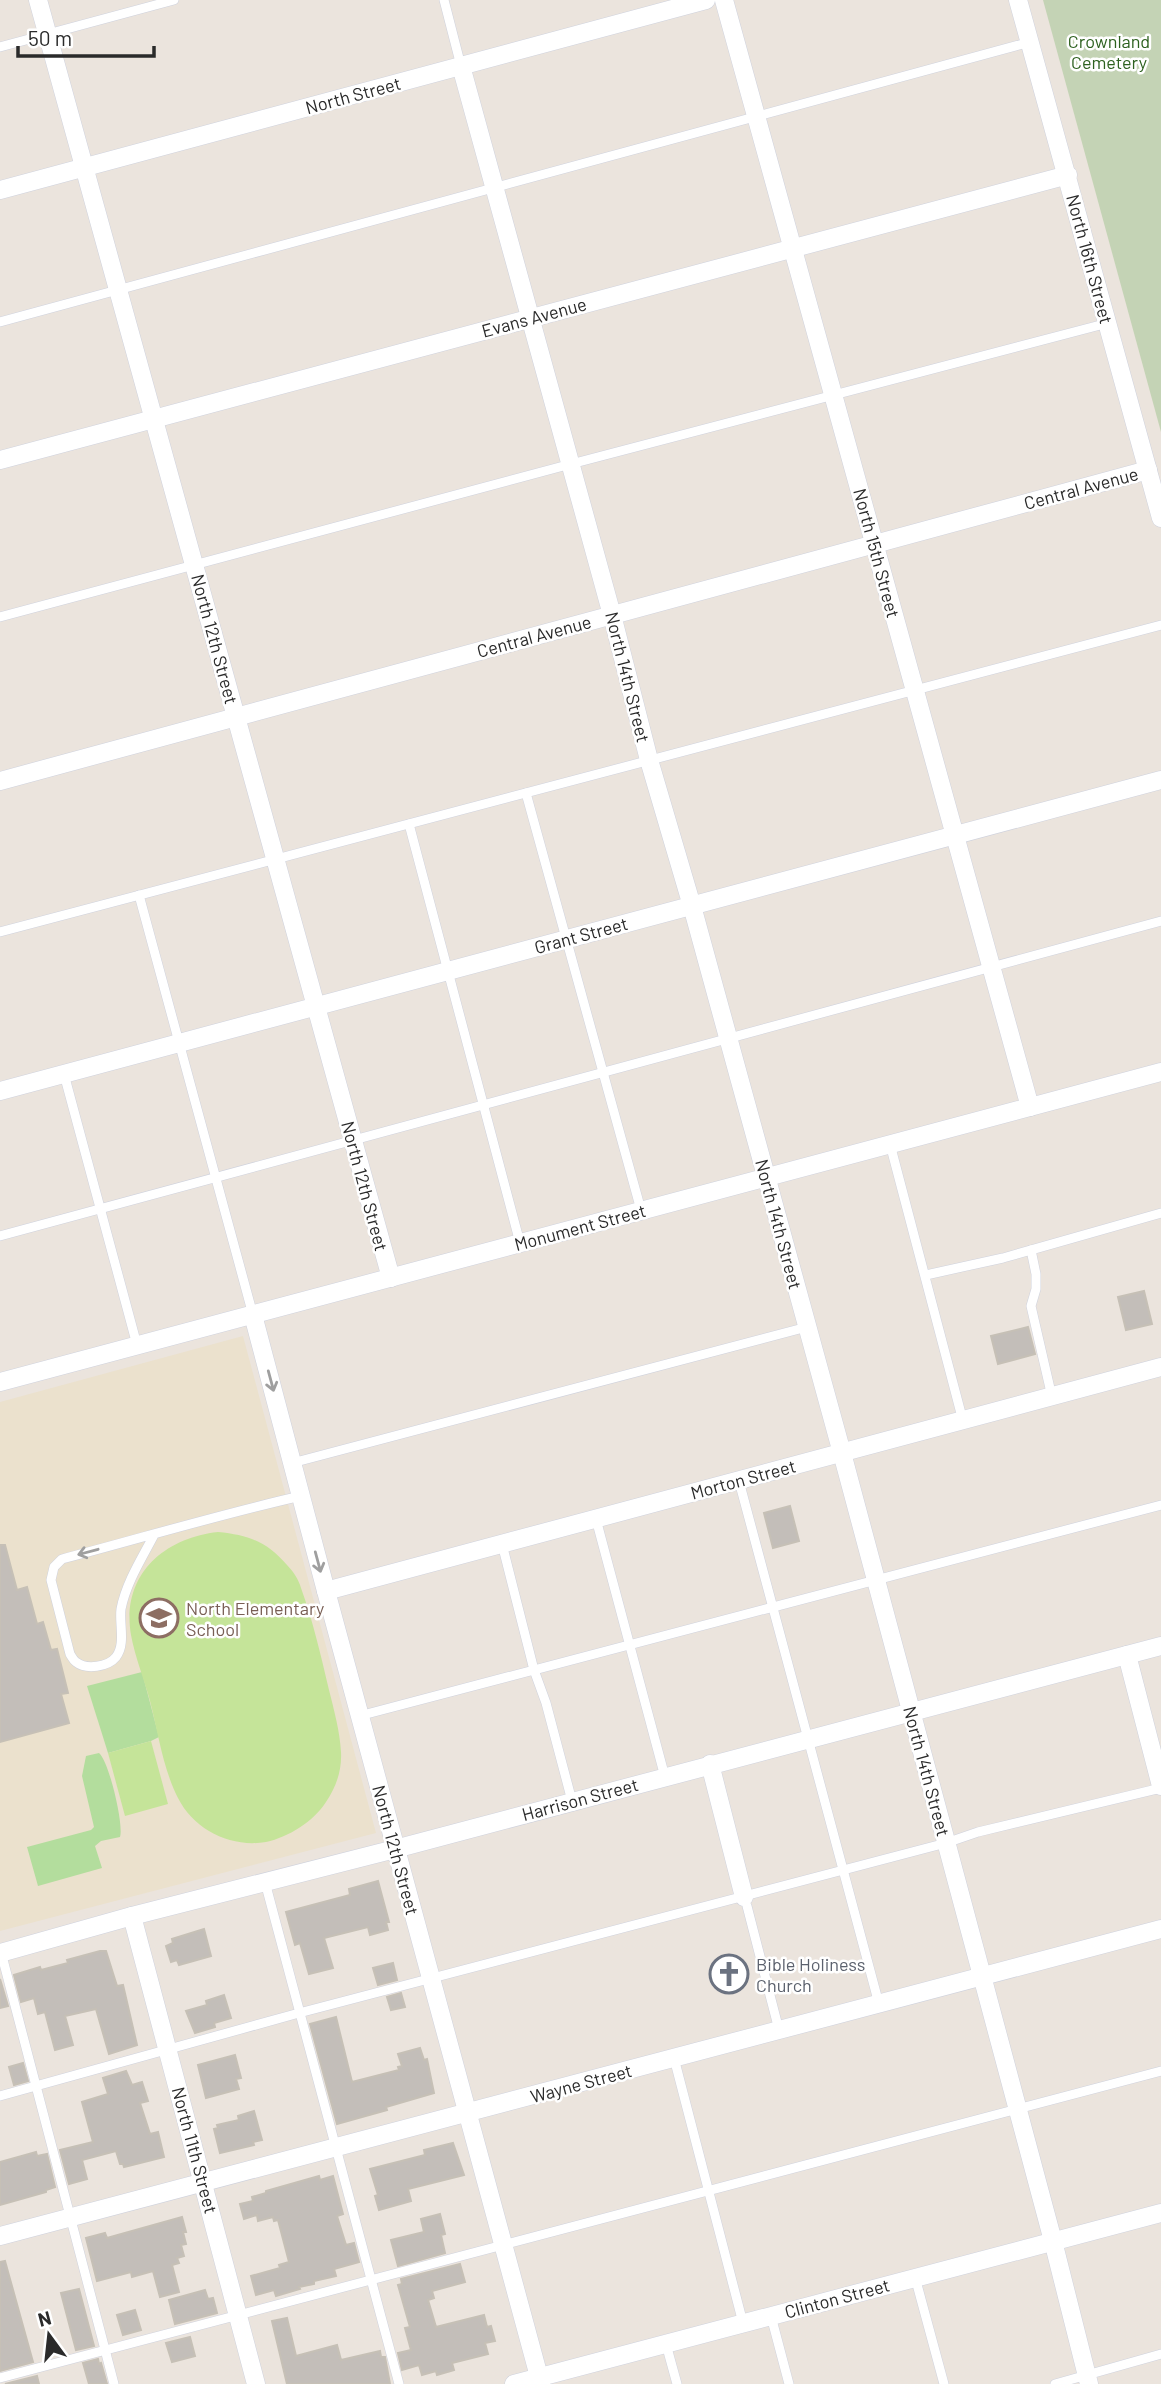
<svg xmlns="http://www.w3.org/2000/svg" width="1161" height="2384" viewBox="0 0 1161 2384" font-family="Barlow,sans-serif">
  <rect width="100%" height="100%" fill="#ebe4dd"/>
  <path fill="#ebe1cd" d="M243,1336L376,1833L0,1931V1402Z"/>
  <g fill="#b3dd9d">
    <path d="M142,1672L159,1737L151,1741L108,1753L87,1686Z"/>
    <path d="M99,1753C109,1761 124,1825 120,1837L101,1841L95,1846L102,1868L38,1886L27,1847L91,1830L94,1827L82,1776L86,1756Z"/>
  </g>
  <path fill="#c4d3b5" d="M1043,0H1161V432Z"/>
  <g fill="#c5e499">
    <path d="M218,1532C249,1535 267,1542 287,1565C293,1571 299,1580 301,1588C313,1621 321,1656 329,1690C334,1710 340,1732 341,1752C342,1771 336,1787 326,1802C314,1821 289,1837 266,1842C231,1848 194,1830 178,1798C163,1769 158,1732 150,1701C144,1679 135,1657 131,1635C121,1576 163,1538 218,1532Z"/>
    <path d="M151,1741L168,1804L125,1816L108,1753Z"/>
  </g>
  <g fill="#c3beb9" stroke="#c6c0b6" stroke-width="2">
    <path d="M1144,1291L1152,1324L1126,1330L1118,1297Z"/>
    <path d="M1028,1327L1035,1354L998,1364L991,1336Z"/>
    <path d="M790,1506L799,1541L773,1548L764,1513Z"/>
    <path d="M0,1545H5L17,1590L27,1587L37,1624L43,1622L51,1650L57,1649L68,1693L61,1694L69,1723L0,1742Z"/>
    <path d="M378,1881L389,1922H386L388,1930L370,1935L368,1927L324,1938L333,1968L309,1974L300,1943L295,1945L286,1912L350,1895L349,1889Z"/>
    <path d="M204,1929L211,1956L179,1965L177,1960L171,1962L166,1946L173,1943L172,1939Z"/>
    <path d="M100,1951H106L117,1986L123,1985L137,2045L109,2054L96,2009L65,2016L73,2045L55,2050L45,2012L38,2014L34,1998L21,2002L14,1975L40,1967L41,1970L68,1963L67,1960Z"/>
    <path d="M393,1963L397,1980L378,1985L373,1968Z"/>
    <path d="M0,1979L8,2006L0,2008Z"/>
    <path d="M401,1993L405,2007L391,2010L387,1997Z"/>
    <path d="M224,1995L231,2018L214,2023L215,2027L195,2033L186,2011L207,2005L206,2001Z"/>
    <path d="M336,2017L352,2082L399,2070L398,2067L402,2066L398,2054L420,2048L424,2060L427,2059L434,2093L386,2107L387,2110L337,2124L310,2024Z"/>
    <path d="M235,2055L241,2078L236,2079L239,2089L206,2098L198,2065Z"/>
    <path d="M23,2063L28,2081L14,2085L9,2067Z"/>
    <path d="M126,2071L132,2085L142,2082L148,2101L140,2103L150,2134L158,2132L164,2157L124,2167L123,2164H120L116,2151L82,2160L87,2179L69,2184L60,2150L93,2142L82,2102L108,2094L103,2078Z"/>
    <path d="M254,2111L262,2140L253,2142L254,2145L220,2153L214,2129L218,2128L217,2125L239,2120L238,2116Z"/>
    <path d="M453,2143L464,2175L408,2189L411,2201L379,2210L375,2196L378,2195L370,2169L425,2155L424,2150Z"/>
    <path d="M36,2152L37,2156L47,2154L55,2187L46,2190V2192L0,2205V2162Z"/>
    <path d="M319,2176L320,2180L333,2176L343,2214L337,2216L346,2245L354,2243L359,2262L334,2269L336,2276L314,2281V2284L299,2287L300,2289L276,2296L274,2290L256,2295L251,2276L280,2268L279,2265L289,2262L278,2220L274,2221L273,2217L258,2221L257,2215L244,2219L240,2204L253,2201L252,2197L266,2193V2191Z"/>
    <path d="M440,2214L445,2234L441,2235L445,2253L398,2266L391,2240L424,2232L421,2219Z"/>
    <path d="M182,2217L186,2232H183L186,2244L181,2245L184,2256L177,2258L179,2263L172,2265L179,2292L160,2297L153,2271L132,2277L131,2272L97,2281L86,2238L105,2233L107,2238Z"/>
    <path d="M5,2261L33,2362L0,2371V2262Z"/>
    <path d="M460,2264L465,2282L432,2291L434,2298L428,2300L436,2327L484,2315L487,2327L491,2326L495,2341L485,2343L488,2354L452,2363L454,2370L437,2375L436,2371L422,2375L419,2365L402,2370L398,2353L411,2350L405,2328L410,2327L398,2285L402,2284L401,2279Z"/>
    <path d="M79,2289L94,2346L76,2350L61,2293Z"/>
    <path d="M205,2290L208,2299L213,2298L217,2313L175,2324L169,2300Z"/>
    <path d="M135,2310L141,2330L123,2335L117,2315Z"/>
    <path d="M287,2318L296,2356L337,2345L341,2360L380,2351L381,2357H385L390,2384H287L272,2321Z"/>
    <path d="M190,2337L195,2356L172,2362L166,2343Z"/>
    <path d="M98,2359L99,2364L101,2363L107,2384H89L83,2363Z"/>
    <path d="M37,2376L39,2384H5Z"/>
  </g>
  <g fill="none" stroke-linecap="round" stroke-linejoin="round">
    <defs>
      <g id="service">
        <path d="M444,0L461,66"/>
        <path d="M0,47L174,0"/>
        <path d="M0,322L1030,42"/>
        <path d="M0,617L571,464L1108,323"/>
        <path d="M526,793L641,1210"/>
        <path d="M409,824L520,1243"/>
        <path d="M139,895L253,1315"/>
        <path d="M0,932L1161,625"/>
        <path d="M64,1074L137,1345"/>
        <path d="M890,1144L963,1421"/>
        <path d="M0,1236L1161,921"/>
        <path d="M1031,1250L1036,1274V1289L1031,1306L1052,1397"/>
        <path d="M926,1275L1003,1258L1161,1213"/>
        <path d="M292,1463L807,1327"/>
        <path d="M739,1481L879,2004"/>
        <path d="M596,1519L665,1777"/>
        <path d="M154,1535C142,1558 126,1583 121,1609C119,1624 126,1644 116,1657C108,1667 86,1670 76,1662C73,1660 72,1657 70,1654L51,1580L54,1567L62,1559C142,1538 221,1514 301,1496"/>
        <path d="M502,1544L534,1670L546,1703L572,1801"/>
        <path d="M359,1716L1161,1505"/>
        <path d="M265,1882L399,2384"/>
        <path d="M747,1906L779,2030"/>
        <path d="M1,1952L114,2384"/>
        <path d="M674,2058L743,2323"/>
        <path d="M0,2096L299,2013L946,1843L978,1832L1161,1788"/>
        <path d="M915,2277L944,2384"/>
        <path d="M771,2316L789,2384"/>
        <path d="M666,2344L677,2384"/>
        <path d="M0,2378L1161,2071"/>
        <path d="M1055,2384L1161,2354"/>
      </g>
      <g id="minor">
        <path d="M38,0L391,1278"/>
        <path d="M724,0L1030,1107"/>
        <path d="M1018,0L1161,518"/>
        <path d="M461,66L612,615L649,760L692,906L842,1453L1053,2241L1089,2384"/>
        <path d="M0,190L706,0"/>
        <path d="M0,460L1068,175"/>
        <path d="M0,781L1148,470"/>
        <path d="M0,1091L1161,780"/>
        <path d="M253,1315L326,1591L541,2384"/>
        <path d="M0,1382L1161,1072"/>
        <path d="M326,1591L1161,1367"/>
        <path d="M1127,1655L1161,1786"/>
        <path d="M710,1764L744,1897"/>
        <path d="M132,1916L256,2384"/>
        <path d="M0,1953L132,1916L395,1849L1161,1646"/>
        <path d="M0,2236L1161,1929"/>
        <path d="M514,2384L1161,2213"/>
      </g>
    </defs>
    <use href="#service" stroke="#cfd2dd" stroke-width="10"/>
    <use href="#minor" stroke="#cfd2dd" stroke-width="19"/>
    <use href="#service" stroke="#fff" stroke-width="9"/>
    <use href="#minor" stroke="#fff" stroke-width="18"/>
  </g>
  <defs><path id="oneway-shaft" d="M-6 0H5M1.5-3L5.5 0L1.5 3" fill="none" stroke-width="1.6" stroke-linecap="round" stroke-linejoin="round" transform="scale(1.75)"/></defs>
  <g stroke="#9f9f9f">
    <use href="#oneway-shaft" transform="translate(271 1381) rotate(75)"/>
    <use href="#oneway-shaft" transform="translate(88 1552) rotate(165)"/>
    <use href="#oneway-shaft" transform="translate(318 1562) rotate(75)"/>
  </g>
  <defs>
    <symbol id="school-ring" viewBox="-11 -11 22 22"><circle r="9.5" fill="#fff" stroke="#8d6e63" stroke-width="1.5"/><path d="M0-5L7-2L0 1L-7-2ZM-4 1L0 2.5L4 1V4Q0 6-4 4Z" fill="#8d6e63"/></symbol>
    <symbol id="church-ring" viewBox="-11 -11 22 22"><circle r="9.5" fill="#fff" stroke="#6b7280" stroke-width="1.5"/><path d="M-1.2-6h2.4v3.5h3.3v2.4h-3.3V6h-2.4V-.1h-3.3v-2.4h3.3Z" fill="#6b7280"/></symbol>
  </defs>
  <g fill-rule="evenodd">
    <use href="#school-ring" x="137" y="1596" width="44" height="44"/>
    <use href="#church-ring" x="707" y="1952" width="44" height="44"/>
  </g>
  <g text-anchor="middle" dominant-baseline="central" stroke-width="5" stroke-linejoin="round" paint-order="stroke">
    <g font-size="18" fill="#2d611f" stroke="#fff">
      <text x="1109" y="41">Crownland<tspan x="1109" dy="21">Cemetery</tspan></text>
    </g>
    <g font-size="18" fill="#2a2a2a" stroke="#fff">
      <text transform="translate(353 95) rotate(-15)">North Street</text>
      <text transform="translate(1090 259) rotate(75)">North 16th Street</text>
      <text transform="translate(534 317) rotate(-15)">Evans Avenue</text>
      <text transform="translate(1081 488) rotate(-15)">Central Avenue</text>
      <text transform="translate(877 553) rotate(75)">North 15th Street</text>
      <text transform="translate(534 636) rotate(-15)">Central Avenue</text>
      <text transform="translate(215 639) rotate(75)">North 12th Street</text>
      <text transform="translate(628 677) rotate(76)">North 14th Street</text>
      <text transform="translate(581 935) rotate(-15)">Grant Street</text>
      <text transform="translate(365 1186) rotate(75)">North 12th Street</text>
      <text transform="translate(779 1224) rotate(75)">North 14th Street</text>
      <text transform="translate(580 1227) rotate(-15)">Monument Street</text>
      <text transform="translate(743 1479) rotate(-15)">Morton Street</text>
      <text transform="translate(927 1771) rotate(75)">North 14th Street</text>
      <text transform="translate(580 1799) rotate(-15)">Harrison Street</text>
      <text transform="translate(396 1850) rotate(75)">North 12th Street</text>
      <text transform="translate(581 2083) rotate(-15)">Wayne Street</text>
      <text transform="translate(195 2150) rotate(75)">North 11th Street</text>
      <text transform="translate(837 2298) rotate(-15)">Clinton Street</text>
    </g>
    <g font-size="18" fill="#785e54" stroke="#fff" text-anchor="start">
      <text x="186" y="1608">North Elementary<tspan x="186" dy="21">School</tspan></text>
    </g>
    <g font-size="18" fill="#5b616d" stroke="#fff" text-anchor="start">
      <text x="756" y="1964">Bible Holiness<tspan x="756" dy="21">Church</tspan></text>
    </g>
  </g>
  <g transform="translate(49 2335) rotate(345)" stroke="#ffffff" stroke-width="5" paint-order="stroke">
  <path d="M0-5L12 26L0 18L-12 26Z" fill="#2a2a2a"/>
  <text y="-10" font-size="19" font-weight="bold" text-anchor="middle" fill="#2a2a2a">N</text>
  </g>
  <path d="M18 46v10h136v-10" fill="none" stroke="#2a2a2a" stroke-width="3.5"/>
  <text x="28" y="46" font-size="21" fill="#2a2a2a" stroke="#ffffff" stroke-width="5" paint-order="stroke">50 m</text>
</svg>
